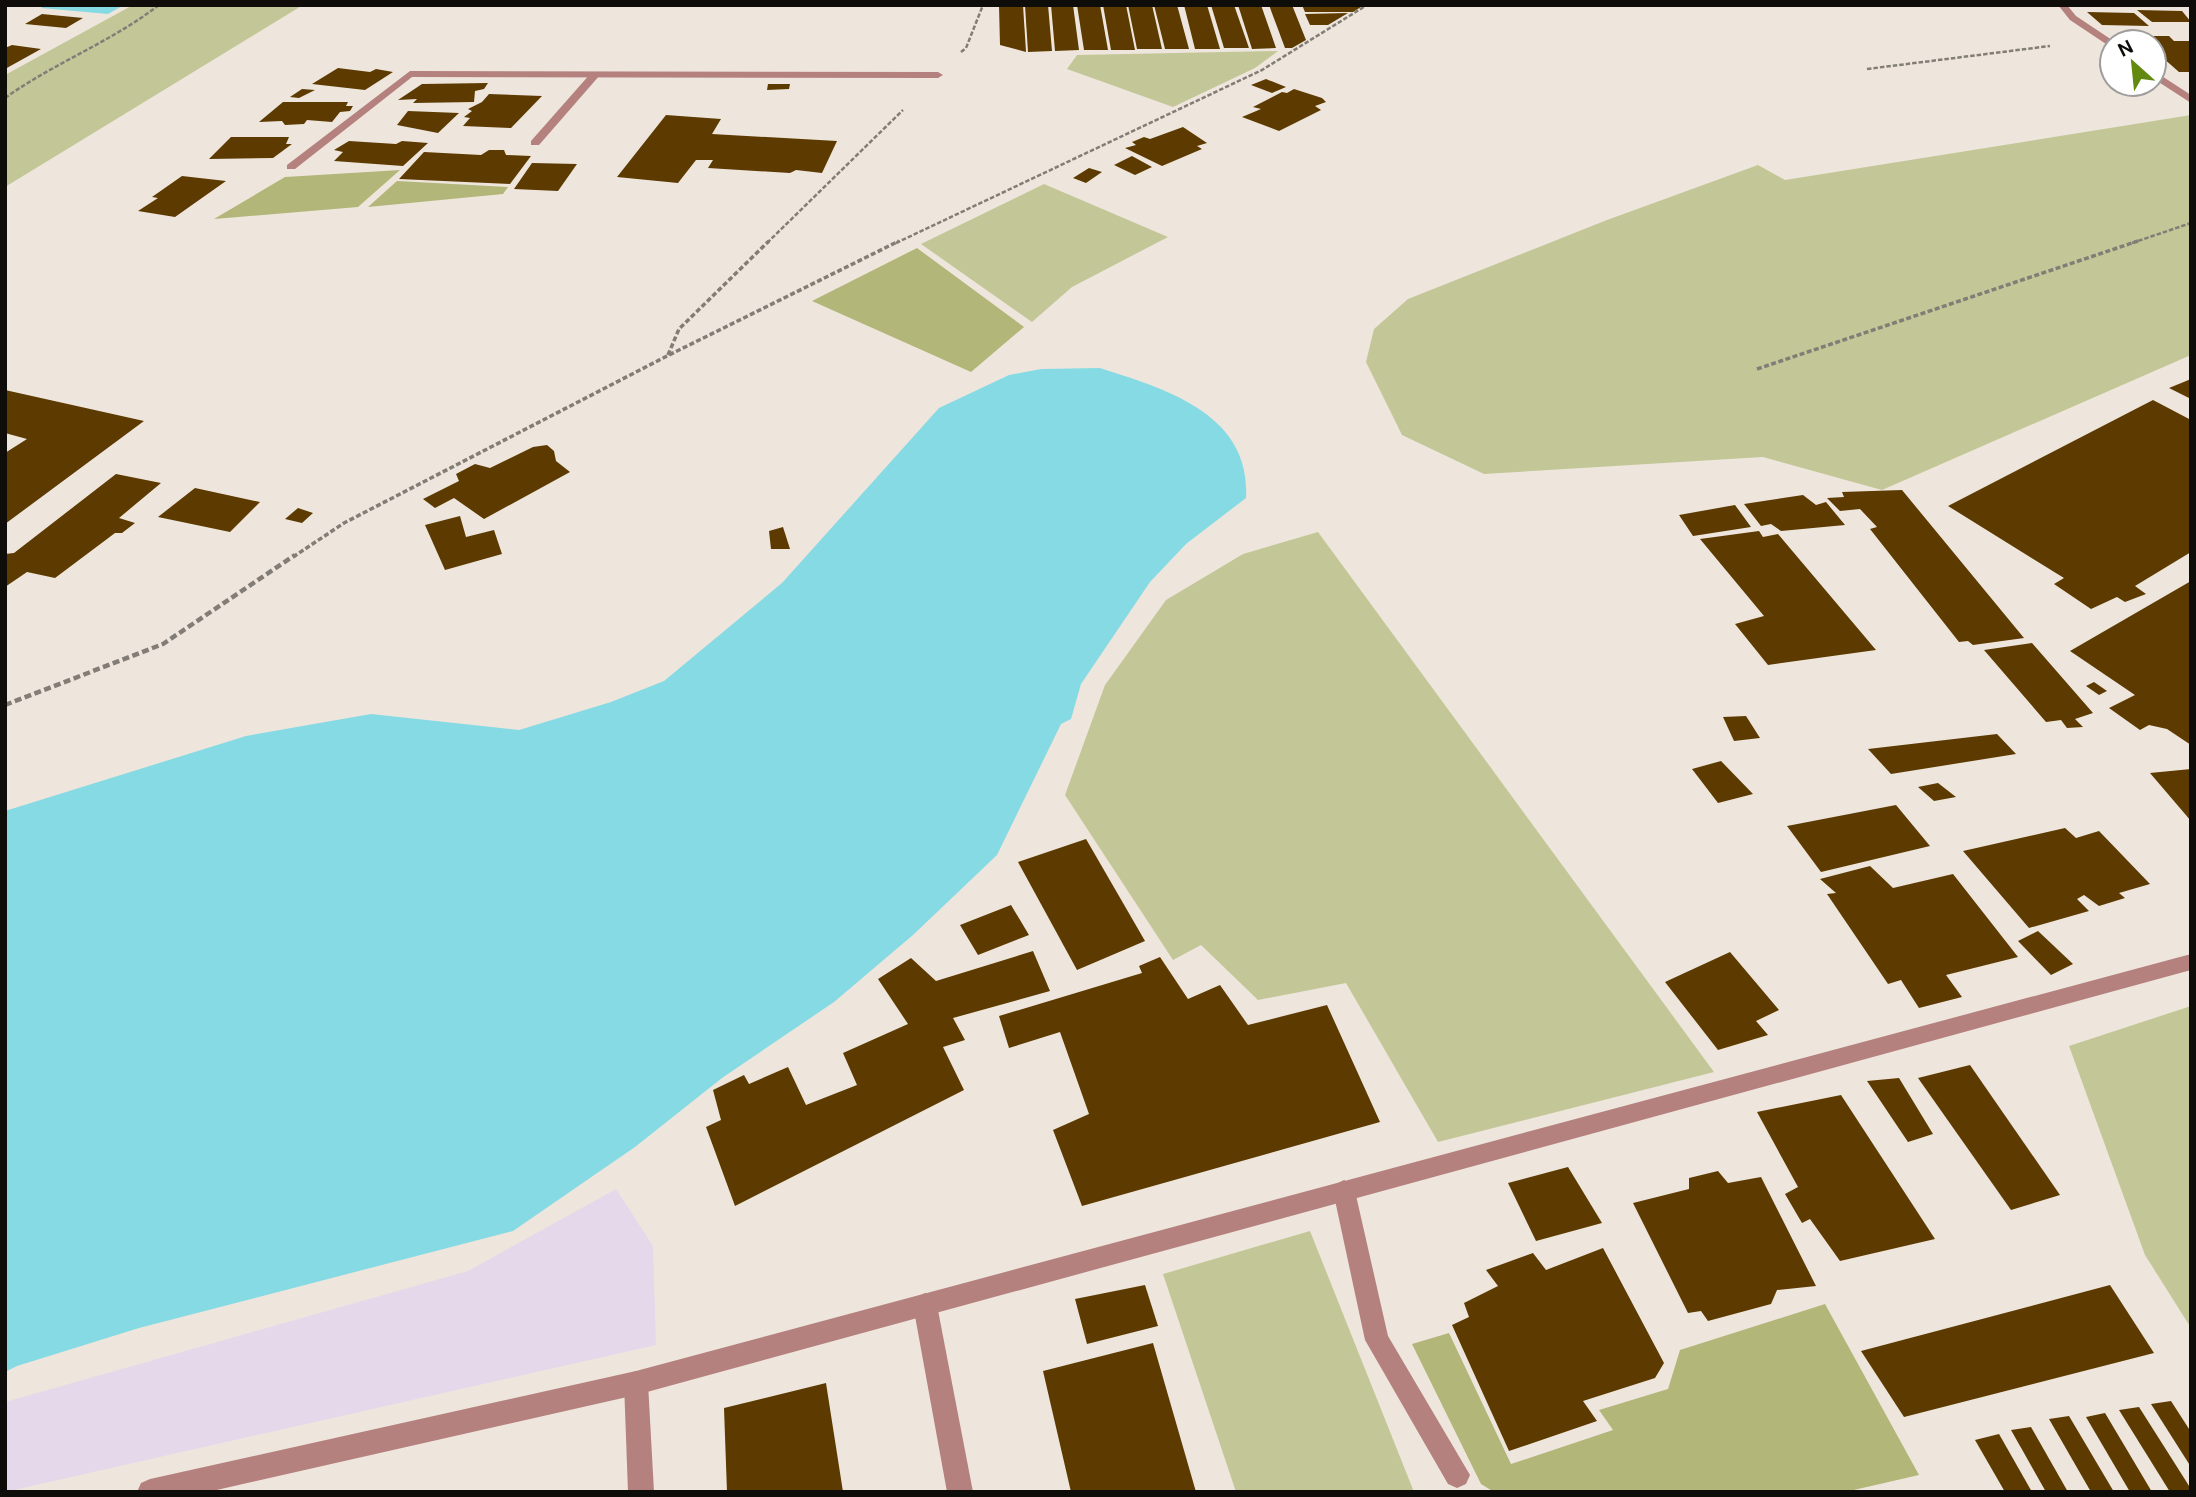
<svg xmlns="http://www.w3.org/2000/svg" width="2196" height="1497" viewBox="0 0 2196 1497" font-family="'DM Sans',sans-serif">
  <rect width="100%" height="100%" fill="#eee6dc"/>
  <path fill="#e6d8eb" d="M616,1189L653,1246L656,1345L5,1492V1402L468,1271Z"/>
  <g fill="#c3c797">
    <path d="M133,5H303L5,187V75Z"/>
    <path d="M1278,51L1255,68L1173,107L1067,69L1077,55Z"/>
    <path d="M2191,115V355L1882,490L1763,457L1484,474L1402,435L1366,362L1374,329L1408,299L1607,220L1758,165L1785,180Z"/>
    <path d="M1044,184L1168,237L1072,287L1032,322L921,244Z"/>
    <path d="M1318,532L1714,1072L1438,1142L1346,983L1258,1000L1201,945L1173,960L1065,795L1105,685L1166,600L1243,554Z"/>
    <path d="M2191,1006V1328L2145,1255L2069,1046Z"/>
    <path d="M1310,1231L1414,1492H1236L1163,1274Z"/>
  </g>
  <g fill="#b2b679">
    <path d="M400,170L358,207L214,219L285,177Z"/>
    <path d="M397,181L508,187L503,194L368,207Z"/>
    <path d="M917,248L1024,327L971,372L812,301Z"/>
    <path d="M1825,1304L1919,1475L1845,1492H1494L1481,1484L1412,1344L1449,1333L1511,1464L1613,1430L1599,1410L1668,1389L1680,1350Z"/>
  </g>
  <g fill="#86dae4">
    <path d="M47,5H124L108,14L41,8Z"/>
    <path d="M1100,368C1166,389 1251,414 1246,498L1186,544L1150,582L1081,684L1071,719L1061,724L997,855L913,935L834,1002L722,1078L635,1147L513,1231L139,1328L17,1366L5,1372V811L246,736L371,714L519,730L611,702L664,681L782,583L939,408L1009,375L1041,369Z"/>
  </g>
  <g fill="#5c3a00">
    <path d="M999,5H1023L1026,52L1000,45Z"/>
    <path d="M1025,5H1048L1052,51L1028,52Z"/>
    <path d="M1051,5H1073L1079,50L1055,51Z"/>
    <path d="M1077,5H1100L1108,50H1084Z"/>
    <path d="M1103,5H1126L1135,50H1111Z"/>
    <path d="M1128,5H1152L1162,49H1137Z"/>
    <path d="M1154,5H1177L1189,49H1165Z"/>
    <path d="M1184,5H1207L1220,49H1195Z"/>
    <path d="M1211,5H1234L1249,48H1224Z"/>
    <path d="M1238,5H1261L1276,48L1252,49Z"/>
    <path d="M1269,5H1292L1306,40L1292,48H1285Z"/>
    <path d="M1302,5H1364L1353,12H1305Z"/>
    <path d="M2137,10L2182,11L2191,22H2152Z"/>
    <path d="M2087,12L2134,13L2149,26L2102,25Z"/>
    <path d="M1348,13L1328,25H1310L1305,14Z"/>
    <path d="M42,14L83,18L66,28L25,24Z"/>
    <path d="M2137,36H2169L2174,41H2191V72H2179L2154,50V42H2144Z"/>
    <path d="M12,45L41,49L5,69V48Z"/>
    <path d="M338,68L370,72L376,69L393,72L365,90L312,84Z"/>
    <path d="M1266,79L1286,87L1272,93L1251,85Z"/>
    <path d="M488,83L484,89L475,91L474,102L413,103L417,99L398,100L422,84Z"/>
    <path d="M768,84H790L789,89L767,90Z"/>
    <path d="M302,89L315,90L299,98L290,97Z"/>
    <path d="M1294,89L1322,98L1326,102L1315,106L1321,110L1279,131L1242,117L1261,109L1253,107L1282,92L1287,93Z"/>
    <path d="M489,94L542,96L511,128L463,126L470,118L464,117L472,111L468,109L482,102Z"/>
    <path d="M283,102H348L346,106H353L350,111L340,112L332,122L307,120L304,124L285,125L282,121L259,122Z"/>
    <path d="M408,111L459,113L438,133L397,125Z"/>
    <path d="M666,115L721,119L712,134L837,141L822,173L796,170L790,173L708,168L713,160H696L678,183L617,177Z"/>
    <path d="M1183,127L1207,143L1197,146L1202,149L1162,166L1125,148L1136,145L1132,142L1144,137L1150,139Z"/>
    <path d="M231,137H289L286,144H292L273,158L209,159Z"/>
    <path d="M349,141L396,144L402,141L428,143L403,166L334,161L343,152L334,150Z"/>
    <path d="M489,150H504L506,155L531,156L510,184L399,179L424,152L481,155Z"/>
    <path d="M1132,156L1152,167L1135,175L1114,165Z"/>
    <path d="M532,163L577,164L558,191L514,189Z"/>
    <path d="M1089,168L1102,172L1086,183L1073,178Z"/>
    <path d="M182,176L226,181L175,217L138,211L158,198L152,197Z"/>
    <path d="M2191,379V399L2169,388Z"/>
    <path d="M5,390L144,421L5,524V453L27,439L5,433Z"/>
    <path d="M2153,400L2191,420V552L2135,586L2146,594L2125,602L2117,597L2091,609L2054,584L2064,578L1948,506Z"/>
    <path d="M547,445L554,451L556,461L570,472L484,519L454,498L435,508L423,499L459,481L456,474L475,464L490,468L533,447Z"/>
    <path d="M116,474L161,483L119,518L135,523L122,533H115L55,578L27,572L5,587V554L14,553Z"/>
    <path d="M195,488L260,502L230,532L158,517Z"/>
    <path d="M1902,490L2024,638L1973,645L1968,641L1959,642L1870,529L1877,527L1860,509L1840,511L1827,498L1844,497L1842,492Z"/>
    <path d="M1803,495L1816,505L1826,502L1845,525L1781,531L1771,524L1761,526L1744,504Z"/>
    <path d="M1735,505L1751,527L1693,536L1679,515Z"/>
    <path d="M298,508L313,513L302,523L285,519Z"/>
    <path d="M460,516L466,537L494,530L502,554L445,570L425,525Z"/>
    <path d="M783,527L790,549H771L769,531Z"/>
    <path d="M1759,531L1763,537L1778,534L1876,650L1768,665L1735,624L1764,616L1700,539Z"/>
    <path d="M2191,581V745L2167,729L2149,725L2140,730L2109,708L2135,695L2070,651Z"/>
    <path d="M2032,643L2093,713L2075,719L2083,727L2067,728L2061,720L2046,722L1984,650Z"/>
    <path d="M2094,682L2107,691L2099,695L2086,686Z"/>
    <path d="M1746,716L1760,738L1734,741L1723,717Z"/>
    <path d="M1997,734L2016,754L1891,774L1868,749Z"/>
    <path d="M1721,761L1753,794L1718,803L1692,769Z"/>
    <path d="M2191,769V821L2150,773Z"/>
    <path d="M1938,783L1956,797L1934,801L1918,787Z"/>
    <path d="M1896,805L1930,846L1821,872L1787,826Z"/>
    <path d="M2065,828L2076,838L2099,831L2150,884L2119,893L2125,898L2099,906L2084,895L2077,899L2089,911L2029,928L1963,851Z"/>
    <path d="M1086,839L1145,941L1077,970L1018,862Z"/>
    <path d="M1870,866L1893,888L1953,874L2018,957L1946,975L1962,997L1919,1008L1901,980L1888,984L1827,894L1836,893L1820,879Z"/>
    <path d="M1011,905L1029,935L978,955L960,925Z"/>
    <path d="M2038,931L2073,964L2051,975L2018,941Z"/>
    <path d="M1033,951L1050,991L953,1018L965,1040L943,1047L964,1090L735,1206L706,1127L721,1120L713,1090L744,1075L749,1084L788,1067L806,1105L857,1085L843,1053L908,1024L878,979L911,958L936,981Z"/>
    <path d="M1730,952L1779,1010L1756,1021L1768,1035L1718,1050L1665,982Z"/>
    <path d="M1160,957L1188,999L1220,985L1248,1025L1327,1005L1380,1122L1082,1206L1053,1130L1089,1114L1060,1032L1009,1048L999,1016L1142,973L1139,966Z"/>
    <path d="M1970,1065L2060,1195L2011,1210L1918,1078Z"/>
    <path d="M1899,1078L1933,1134L1908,1142L1867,1081Z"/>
    <path d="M1841,1095L1935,1239L1840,1261L1810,1219L1802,1223L1785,1194L1798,1187L1757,1112Z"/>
    <path d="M1568,1167L1602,1223L1536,1241L1508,1183Z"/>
    <path d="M1718,1171L1728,1183L1761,1177L1816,1286L1777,1290L1771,1304L1708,1321L1701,1311L1688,1313L1633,1203L1689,1189V1178Z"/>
    <path d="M1603,1248L1664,1363L1655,1378L1583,1401L1597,1421L1509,1451L1452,1325L1469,1317L1464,1303L1498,1286L1486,1270L1533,1253L1546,1270Z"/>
    <path d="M1145,1285L1158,1326L1087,1344L1075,1299Z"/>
    <path d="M2110,1285L2154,1353L1904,1417L1861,1351Z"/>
    <path d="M1153,1343L1196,1492H1071L1043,1371Z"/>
    <path d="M826,1383L843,1492H727L724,1408Z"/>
    <path d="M2171,1401L2191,1432V1467L2151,1404Z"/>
    <path d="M2139,1407L2191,1489V1492H2170L2119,1410Z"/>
    <path d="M2105,1413L2152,1492H2130L2086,1417Z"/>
    <path d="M2069,1416L2114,1492H2091L2049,1419Z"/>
    <path d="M2031,1427L2068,1492H2046L2011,1430Z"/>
    <path d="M1999,1434L2032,1492H2005L1975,1440Z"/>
  </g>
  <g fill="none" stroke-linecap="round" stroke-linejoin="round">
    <g stroke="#827d76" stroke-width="2.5" stroke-dasharray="4.5 2" stroke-linecap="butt">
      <path d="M961,52L966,48L983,5"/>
      <path d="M1867,69L2050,46"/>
      <path d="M5,98C54,63 111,42 159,5"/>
      <path d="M767,243L903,110"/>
      <path d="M896,243L1262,70L1367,5"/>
      <path d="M2132,243L2191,223"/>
    </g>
    <g stroke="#827d76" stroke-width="3.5" stroke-dasharray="5 2.5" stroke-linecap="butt">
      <path d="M668,355L679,329L769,241"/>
      <path d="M1757,369L2138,241"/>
      <path d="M293,557L344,523L667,356L899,241"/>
    </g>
    <path stroke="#827d76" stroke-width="4.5" stroke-dasharray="7 3.5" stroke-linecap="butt" d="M5,705L163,644L295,555"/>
    <g fill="#b5817f" fill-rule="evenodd">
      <path d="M410,71L938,72L943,75L938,78L412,77L295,169H287V165Z"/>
      <path d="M1344,1180L1352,1184L1355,1191L1388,1336L1470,1475L1466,1484L1457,1488L1448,1484L1365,1340L1333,1191L1336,1184Z"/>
      <path d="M925,1293L933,1297L937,1305L973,1492H947L913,1305L917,1297Z"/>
      <path d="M636,1371L645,1374L648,1383L654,1492H628L624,1383L627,1374Z"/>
    </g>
    <g fill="#b5817f" fill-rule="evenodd">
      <path d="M2058,5H2067L2076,16L2115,42H2112V47L2109,46L2070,20Z"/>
      <path d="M2154,71L2191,95V103L2154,79Z"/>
      <path d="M591,73L600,75L539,145H531V141Z"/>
      <path d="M2191,954V970L636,1395L208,1492H137L141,1483L150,1479L636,1371Z"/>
    </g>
  </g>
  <rect width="2196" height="1497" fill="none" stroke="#0f0d09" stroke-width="14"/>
  <g transform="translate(2133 63) rotate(333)"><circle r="33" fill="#ffffff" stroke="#9f9e9d" stroke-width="2"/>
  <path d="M0-5L12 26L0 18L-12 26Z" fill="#648910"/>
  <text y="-10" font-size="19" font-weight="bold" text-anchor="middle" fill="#0f0d09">N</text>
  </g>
</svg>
